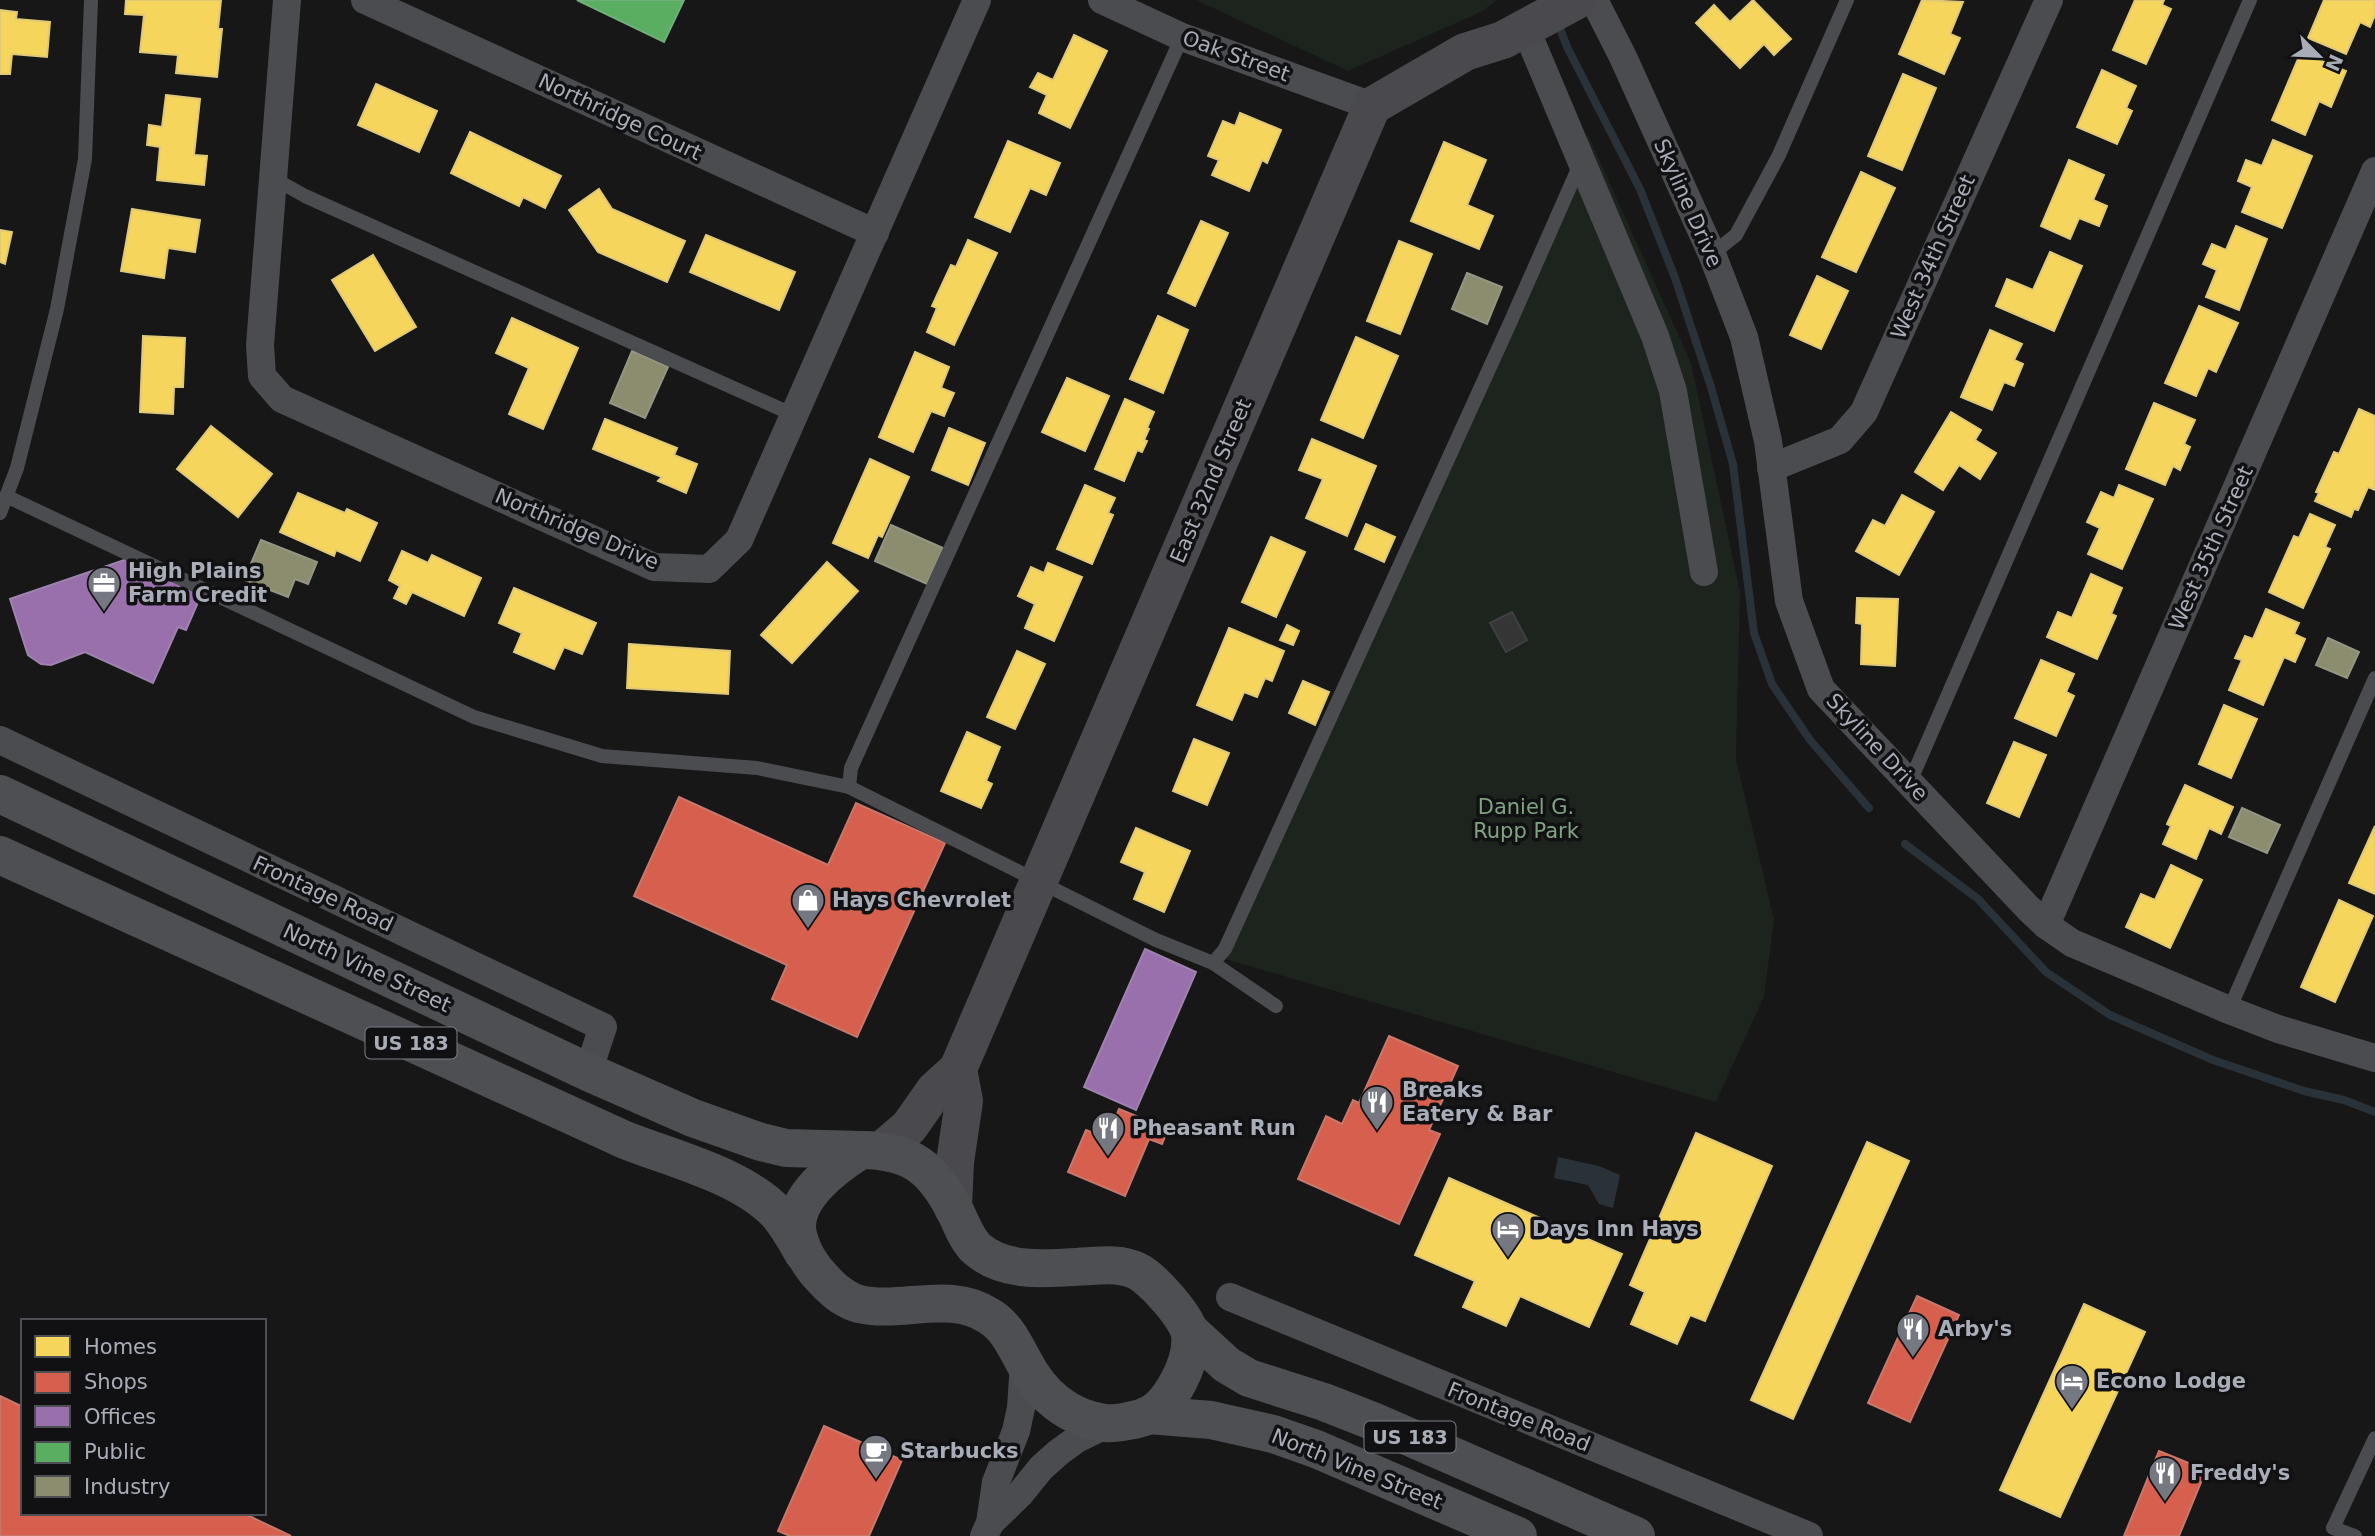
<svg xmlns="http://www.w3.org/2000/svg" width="2375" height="1536" viewBox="0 0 2375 1536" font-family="'DejaVu Sans',sans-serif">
  <rect width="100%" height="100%" fill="#171717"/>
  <g fill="#1d241e">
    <path d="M1196,0H1497L1481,12L1348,71Z"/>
    <path d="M1588,135L1691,363L1740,592L1736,759L1774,920L1764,996L1716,1102L1225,959Z"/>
  </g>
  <path fill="#2a3239" d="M1558,1157L1599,1166L1620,1175L1613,1208L1599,1204L1588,1185L1554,1178Z"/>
  <g fill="#f6d55c" stroke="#dfc978" stroke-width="2">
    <path d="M126,0H221L218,29H222L217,77L176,73L178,55L140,52L144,15L125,14Z"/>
    <path d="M1753,0L1791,39L1774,55L1764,44L1740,68L1696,23L1714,5L1730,22Z"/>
    <path d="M1922,0L1963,2L1950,34L1960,38L1944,74L1899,54Z"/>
    <path d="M2135,0H2164L2162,5L2171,9L2146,64L2113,50Z"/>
    <path d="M2324,0H2375V15L2370,27L2360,22L2346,54L2308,38Z"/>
    <path d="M0,10L17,12L16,19L50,22L47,57L12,54L10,74H0Z"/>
    <path d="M1074,35L1107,51L1070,128L1039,113L1047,95L1030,87L1038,73L1053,80Z"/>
    <path d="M2301,52L2346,71L2331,107L2319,101L2305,135L2272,120Z"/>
    <path d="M2102,70L2136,86L2126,108L2132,111L2117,144L2077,127Z"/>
    <path d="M1903,74L1936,88L1902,170L1868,156Z"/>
    <path d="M376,84L437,111L419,152L358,125Z"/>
    <path d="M166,95L200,99L194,155L207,156L204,185L157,180L160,147L147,145L149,125L162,127Z"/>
    <path d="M1240,113L1281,130L1267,163L1262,160L1249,191L1212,175L1219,160L1208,156L1223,121L1235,126Z"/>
    <path d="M470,132L561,176L545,208L523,197L519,206L451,173Z"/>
    <path d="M2273,140L2312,156L2282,228L2242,212L2252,187L2238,181L2246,160L2262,166Z"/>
    <path d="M1008,141L1060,163L1046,195L1030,188L1010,232L975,217Z"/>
    <path d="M1444,142L1486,160L1467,205L1493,216L1479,249L1411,221Z"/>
    <path d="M2069,160L2104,175L2093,200L2107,206L2099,226L2079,218L2070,239L2041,226Z"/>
    <path d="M1861,172L1895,188L1856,272L1822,257Z"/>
    <path d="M599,189L612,209L685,241L667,282L598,252L569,210Z"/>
    <path d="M132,209L200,220L195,252L168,248L164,278L121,271Z"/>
    <path d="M1201,221L1228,233L1195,306L1168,293Z"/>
    <path d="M2236,226L2267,239L2239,310L2206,297L2217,270L2203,264L2212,244L2226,250Z"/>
    <path d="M0,230L12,232L5,264L0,262Z"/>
    <path d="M706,235L795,272L779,310L690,272Z"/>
    <path d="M968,240L997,253L954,345L927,332L937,308L932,306L951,265L956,267Z"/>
    <path d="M1399,241L1432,254L1400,334L1367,321Z"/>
    <path d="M2050,252L2082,266L2054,331L1996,306L2007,279L2033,290Z"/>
    <path d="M373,255L416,327L375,351L332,280Z"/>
    <path d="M1817,276L1848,291L1821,349L1790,335Z"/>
    <path d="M2199,306L2238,323L2216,372L2208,368L2196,396L2165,383Z"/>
    <path d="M1158,316L1188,330L1163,393L1130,379Z"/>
    <path d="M512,318L578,348L543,429L509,414L529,368L496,353Z"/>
    <path d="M1990,330L2022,344L2014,360L2023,364L2014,386L2004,382L1992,410L1961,397Z"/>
    <path d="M143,336L185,338L183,387H174L173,414L140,412Z"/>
    <path d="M1356,337L1398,356L1363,438L1321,420Z"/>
    <path d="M915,352L949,367L941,388L954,393L944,416L931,411L913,452L879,437Z"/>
    <path d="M1067,378L1109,396L1085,451L1042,432Z"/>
    <path d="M1125,399L1154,412L1147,428L1149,429L1144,440L1147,441L1142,452L1137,450L1124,481L1095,469Z"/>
    <path d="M2154,403L2195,420L2184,444L2190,447L2180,470L2173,466L2165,485L2126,469Z"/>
    <path d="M2359,409L2375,416V490L2368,487L2358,510L2354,509L2351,517L2315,501L2319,493L2316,492L2334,452L2339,454Z"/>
    <path d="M1951,412L1981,430L1975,440L1996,453L1980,479L1959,465L1943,490L1915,472Z"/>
    <path d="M605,419L677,448L674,455L697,464L686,493L658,481L662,477L593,449Z"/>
    <path d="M211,426L272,474L238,517L177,469Z"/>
    <path d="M949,428L985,443L968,485L932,470Z"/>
    <path d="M1312,439L1376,466L1347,536L1306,518L1323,479L1299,470Z"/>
    <path d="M870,459L909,477L882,537L878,535L868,558L833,543Z"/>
    <path d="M1085,485L1115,498L1108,513L1113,515L1092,564L1057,549Z"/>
    <path d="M2119,485L2153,499L2122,569L2088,554L2100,528L2087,522L2101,492L2114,498Z"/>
    <path d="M298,493L345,513L347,509L377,523L360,561L336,550L334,556L280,532Z"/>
    <path d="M1902,495L1934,512L1899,575L1856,551L1873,520L1885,526Z"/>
    <path d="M2310,514L2335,525L2325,547L2330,549L2303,608L2269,592L2294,536L2299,538Z"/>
    <path d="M1366,524L1395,537L1384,562L1355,549Z"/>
    <path d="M1271,537L1305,552L1276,617L1242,602Z"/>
    <path d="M402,551L428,563L432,555L481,578L464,616L412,592L406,604L394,598L400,586L389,580Z"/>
    <path d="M827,562L858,591L792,663L761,635Z"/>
    <path d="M1048,563L1082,577L1054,641L1025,628L1035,604L1018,596L1031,567L1044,573Z"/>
    <path d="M2091,574L2122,588L2111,614L2116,616L2097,659L2047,637L2058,612L2072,618Z"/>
    <path d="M514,588L596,623L582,654L564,647L554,669L514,652L522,633L499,623Z"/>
    <path d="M1857,598L1898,599L1895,666L1861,664L1862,624L1856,623Z"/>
    <path d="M2266,609L2299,623L2294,634L2305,639L2295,662L2284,657L2263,705L2229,690L2242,660L2235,658L2245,636L2253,639Z"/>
    <path d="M1287,625L1299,631L1293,645L1280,640Z"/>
    <path d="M1229,628L1284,651L1272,681L1265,678L1257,697L1244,692L1232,720L1197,705Z"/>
    <path d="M629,644L730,651L728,694L627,688Z"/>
    <path d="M1017,651L1045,664L1015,729L987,717Z"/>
    <path d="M2041,660L2074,674L2066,692L2074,696L2056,736L2015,718Z"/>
    <path d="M1303,681L1329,692L1315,725L1289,713Z"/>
    <path d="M2224,705L2257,719L2231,778L2199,764Z"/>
    <path d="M967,732L1000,747L986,781L992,784L981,808L941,791Z"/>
    <path d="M1194,739L1229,753L1207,805L1173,791Z"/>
    <path d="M2014,742L2046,755L2019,817L1987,803Z"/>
    <path d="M2185,785L2233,807L2221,834L2209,828L2196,859L2163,844L2171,826L2167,824Z"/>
    <path d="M2375,826V894L2349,883Z"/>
    <path d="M1136,828L1190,851L1164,912L1134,899L1145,872L1121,862Z"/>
    <path d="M2171,865L2202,880L2170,948L2126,927L2141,894L2155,900Z"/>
    <path d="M2339,900L2373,916L2335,1002L2301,987Z"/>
    <path d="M1696,1133L1772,1166L1705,1321L1690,1315L1677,1344L1631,1324L1645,1292L1630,1285Z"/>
    <path d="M1867,1142L1909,1161L1793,1419L1751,1400Z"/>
    <path d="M1449,1178L1622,1254L1589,1327L1520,1296L1506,1326L1463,1307L1475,1281L1415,1255Z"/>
    <path d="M2084,1304L2145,1332L2060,1517L2000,1490Z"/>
  </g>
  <g fill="#d6604d" stroke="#c8776d" stroke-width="2">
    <path d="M679,797L828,865L856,803L945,843L857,1037L772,999L787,965L634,896Z"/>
    <path d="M1389,1036L1458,1066L1429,1130L1440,1134L1399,1224L1298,1179L1326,1116L1342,1124L1353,1100L1359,1103Z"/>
    <path d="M1119,1109L1168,1129L1162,1144L1149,1139L1125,1196L1068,1172L1086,1130L1107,1138Z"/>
    <path d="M1917,1296L1959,1315L1910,1422L1868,1403Z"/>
    <path d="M0,1396L23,1407V1513H243L291,1536H0Z"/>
    <path d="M824,1426L902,1460L869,1536H790L778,1531Z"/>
    <path d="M2159,1451L2206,1470L2179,1536H2124Z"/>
  </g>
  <g fill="#9970ab" stroke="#9e82af" stroke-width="2">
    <path d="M127,559L202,593L186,630L178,627L153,683L85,652L51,665L41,664L28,655L10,599Z"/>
    <path d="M1145,949L1196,972L1136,1110L1084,1087Z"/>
  </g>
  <path fill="#5aae61" stroke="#71ae7b" stroke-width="2" d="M577,0H684L664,42Z"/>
  <g fill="#8c8c6e" stroke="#949684" stroke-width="2">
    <path d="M1467,273L1502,287L1487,324L1452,309Z"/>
    <path d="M632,351L668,367L645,418L610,403Z"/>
    <path d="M891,525L943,548L927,584L875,561Z"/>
    <path d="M261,540L317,562L308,584L295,579L288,597L244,580Z"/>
    <path d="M2328,638L2359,652L2347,678L2316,665Z"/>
    <path d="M2242,808L2280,825L2267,853L2229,837Z"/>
  </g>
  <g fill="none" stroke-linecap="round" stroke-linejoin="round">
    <g stroke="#2a3239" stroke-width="8">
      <path d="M1558,23L1567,47L1640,189L1675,278L1711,387L1733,464L1754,633L1772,684L1810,740L1869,808"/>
      <path d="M1905,844L1978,899L2046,972L2110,1015L2213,1060L2304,1091L2344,1100L2375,1112"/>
    </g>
  </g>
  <path fill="#353536" stroke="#3f4043" stroke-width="2" d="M1512,612L1527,640L1506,652L1490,623Z"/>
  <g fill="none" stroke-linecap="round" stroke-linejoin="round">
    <g stroke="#4b4c50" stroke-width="14">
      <path d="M273,178L305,196L794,415"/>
      <path d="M1712,254L1736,235L1779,155L1847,0"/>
      <path d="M6,496L474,717L602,756L757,768L849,787L1156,940L1213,963L1225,949L1510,323L1581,162"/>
      <path d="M0,513L17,468L57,309L85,159L91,0"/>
      <path d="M1910,782L2250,0"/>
      <path d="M849,787L851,768L1182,37"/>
      <path d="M1213,963L1276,1006"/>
      <path d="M2229,1010L2375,678"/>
      <path d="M2355,1536L2333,1528L2375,1438"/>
    </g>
    <g stroke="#4b4c50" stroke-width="28">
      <path d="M287,0L260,345L262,376L282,399L654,567L709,569L739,540L977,0"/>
      <path d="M365,0L875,233"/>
      <path d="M1102,0L1182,37L1372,106"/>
      <path d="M1594,0L1623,57L1712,254L1744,337L1768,441L1789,601L1821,689L2028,908L2046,925L2072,943L2229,1010L2278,1029L2375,1058"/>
      <path d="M1525,27L1655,336L1673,391L1704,572"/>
      <path d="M1771,468L1840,440L1864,412L2049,0"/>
      <path d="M0,740L603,1027L588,1072"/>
      <path d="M2046,925L2375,171"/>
      <path d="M1230,1297L1809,1536"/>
      <path d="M990,1523L1020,1494L1041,1468L1059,1452L1077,1439L1110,1423"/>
      <path d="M984,1536L990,1523L996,1482L1016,1431L1021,1408L1024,1363"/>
    </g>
    <g stroke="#4a4a4e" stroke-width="38">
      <path d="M882,1150L909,1127L935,1090L958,1069L1372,106L1465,52L1503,40L1577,0"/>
      <path d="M953,1208L955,1162L964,1101L958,1069"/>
    </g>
    <g stroke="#4d4f52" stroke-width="38">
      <path d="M0,794L588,1072L693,1118L761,1142L786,1148L861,1150"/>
      <path d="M0,855L625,1140C673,1159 740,1175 776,1212C787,1224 795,1239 803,1253"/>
      <path d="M861,1150C912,1150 934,1169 956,1213C962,1225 967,1240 977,1249C1007,1275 1054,1268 1090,1266C1106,1265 1123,1264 1137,1271C1152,1278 1189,1319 1190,1335C1193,1361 1171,1405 1147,1416C1137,1420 1116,1424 1105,1423C1068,1418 1041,1395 1024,1362C1014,1344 1007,1327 989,1316C950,1290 901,1314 859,1304C845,1300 833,1290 824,1280C810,1266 803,1253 798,1235C790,1199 835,1166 861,1150Z"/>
      <path d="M1191,1332L1227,1365L1249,1378L1324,1402L1375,1422L1636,1536"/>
      <path d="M1148,1415L1211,1420L1273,1434L1316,1449L1518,1536"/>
    </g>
  </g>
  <defs>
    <symbol id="office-pin" viewBox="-11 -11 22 30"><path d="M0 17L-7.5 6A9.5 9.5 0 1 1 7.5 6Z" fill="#757880" stroke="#111113"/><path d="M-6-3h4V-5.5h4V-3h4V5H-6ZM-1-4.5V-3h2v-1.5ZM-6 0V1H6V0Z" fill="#fff"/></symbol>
    <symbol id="shop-pin" viewBox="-11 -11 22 30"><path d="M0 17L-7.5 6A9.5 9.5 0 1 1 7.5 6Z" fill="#757880" stroke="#111113"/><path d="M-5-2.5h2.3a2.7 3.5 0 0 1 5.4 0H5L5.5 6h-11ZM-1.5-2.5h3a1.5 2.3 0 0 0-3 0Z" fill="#fff"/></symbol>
    <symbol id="restaurant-pin" viewBox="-11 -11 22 30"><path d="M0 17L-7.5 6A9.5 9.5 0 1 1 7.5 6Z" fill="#757880" stroke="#111113"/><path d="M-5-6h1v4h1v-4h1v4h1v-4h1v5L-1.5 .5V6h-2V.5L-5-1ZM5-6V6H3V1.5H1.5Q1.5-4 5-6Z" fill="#fff"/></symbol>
    <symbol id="hotel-pin" viewBox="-11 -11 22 30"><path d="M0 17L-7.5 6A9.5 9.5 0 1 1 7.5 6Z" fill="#757880" stroke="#111113"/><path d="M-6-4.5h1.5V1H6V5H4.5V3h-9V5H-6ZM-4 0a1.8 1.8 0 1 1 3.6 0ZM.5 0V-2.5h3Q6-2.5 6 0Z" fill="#fff"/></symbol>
    <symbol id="cafe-pin" viewBox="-11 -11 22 30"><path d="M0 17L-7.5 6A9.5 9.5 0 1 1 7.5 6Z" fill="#757880" stroke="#111113"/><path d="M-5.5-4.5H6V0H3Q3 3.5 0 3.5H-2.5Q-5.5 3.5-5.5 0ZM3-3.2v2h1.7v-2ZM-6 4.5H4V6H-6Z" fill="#fff"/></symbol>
  </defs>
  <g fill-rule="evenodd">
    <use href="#office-pin" x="85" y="564" width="38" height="52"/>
    <use href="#shop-pin" x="789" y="881" width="38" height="52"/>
    <use href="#restaurant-pin" x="1358" y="1083" width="38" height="52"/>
    <use href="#restaurant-pin" x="1089" y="1109" width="38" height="52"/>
    <use href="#hotel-pin" x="1489" y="1210" width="38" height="52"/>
    <use href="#restaurant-pin" x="1894" y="1310" width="38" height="52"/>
    <use href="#hotel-pin" x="2053" y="1362" width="38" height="52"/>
    <use href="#cafe-pin" x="857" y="1432" width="38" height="52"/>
    <use href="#restaurant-pin" x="2146" y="1454" width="38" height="52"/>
  </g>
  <g text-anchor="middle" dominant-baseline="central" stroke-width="7" stroke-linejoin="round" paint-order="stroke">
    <g fill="#111113" stroke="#7b7e86" stroke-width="2">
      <rect x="365.5" y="1027.5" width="91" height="31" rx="5"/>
      <rect x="1364.5" y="1421.5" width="91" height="31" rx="5"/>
    </g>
    <g font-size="19" font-weight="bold" fill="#a8adb8">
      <text x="411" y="1043">US 183</text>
      <text x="1410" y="1437">US 183</text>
    </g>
    <g font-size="21" fill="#a8adb8" stroke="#111113">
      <text transform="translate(1236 56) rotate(20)">Oak Street</text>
      <text transform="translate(620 117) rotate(25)">Northridge Court</text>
      <text transform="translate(1688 203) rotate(66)">Skyline Drive</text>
      <text transform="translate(1933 257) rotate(-66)">West 34th Street</text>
      <text transform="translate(1211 481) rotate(-67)">East 32nd Street</text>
      <text transform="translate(577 529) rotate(23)">Northridge Drive</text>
      <text transform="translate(2211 548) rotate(-66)">West 35th Street</text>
      <text transform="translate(1877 747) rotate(47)">Skyline Drive</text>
      <text transform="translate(323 894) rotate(25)">Frontage Road</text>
      <text transform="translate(367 968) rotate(25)">North Vine Street</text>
      <text transform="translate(1519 1417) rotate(22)">Frontage Road</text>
      <text transform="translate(1357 1469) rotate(22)">North Vine Street</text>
    </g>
    <g font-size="21" font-weight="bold" fill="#a8adb8" stroke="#111113" text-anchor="start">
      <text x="128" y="571">High Plains<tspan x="128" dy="24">Farm Credit</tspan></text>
      <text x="832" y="900">Hays Chevrolet</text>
      <text x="1402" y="1090">Breaks<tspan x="1402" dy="24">Eatery &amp; Bar</tspan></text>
      <text x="1132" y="1128">Pheasant Run</text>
      <text x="1532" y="1229">Days Inn Hays</text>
      <text x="1938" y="1329">Arby's</text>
      <text x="2096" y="1381">Econo Lodge</text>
      <text x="900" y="1451">Starbucks</text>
      <text x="2190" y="1473">Freddy's</text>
    </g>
    <g font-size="21" fill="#7fa381" stroke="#111113">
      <text x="1526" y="807">Daniel G.<tspan x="1526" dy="24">Rupp Park</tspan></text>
    </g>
  </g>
  <rect x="21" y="1319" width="245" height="196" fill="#111113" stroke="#4d4f55" stroke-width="2"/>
  <rect x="35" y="1336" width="35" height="21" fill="#f6d55c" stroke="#4d4f55" stroke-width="2"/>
  <text x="84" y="1354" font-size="21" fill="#a8adb8">Homes</text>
  <rect x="35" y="1372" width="35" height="21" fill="#d6604d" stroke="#4d4f55" stroke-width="2"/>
  <text x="84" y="1389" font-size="21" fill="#a8adb8">Shops</text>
  <rect x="35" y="1406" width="35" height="21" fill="#9970ab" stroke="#4d4f55" stroke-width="2"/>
  <text x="84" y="1424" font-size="21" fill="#a8adb8">Offices</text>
  <rect x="35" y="1442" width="35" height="21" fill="#5aae61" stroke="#4d4f55" stroke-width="2"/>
  <text x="84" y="1459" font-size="21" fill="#a8adb8">Public</text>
  <rect x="35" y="1476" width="35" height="21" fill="#8c8c6e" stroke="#4d4f55" stroke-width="2"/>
  <text x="84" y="1494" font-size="21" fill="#a8adb8">Industry</text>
  <g transform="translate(2319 56) rotate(114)" stroke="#111113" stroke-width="5" paint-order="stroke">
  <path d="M0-5L12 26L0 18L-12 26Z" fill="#a8adb8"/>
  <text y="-10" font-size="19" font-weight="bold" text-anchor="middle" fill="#a8adb8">N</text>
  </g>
</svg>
